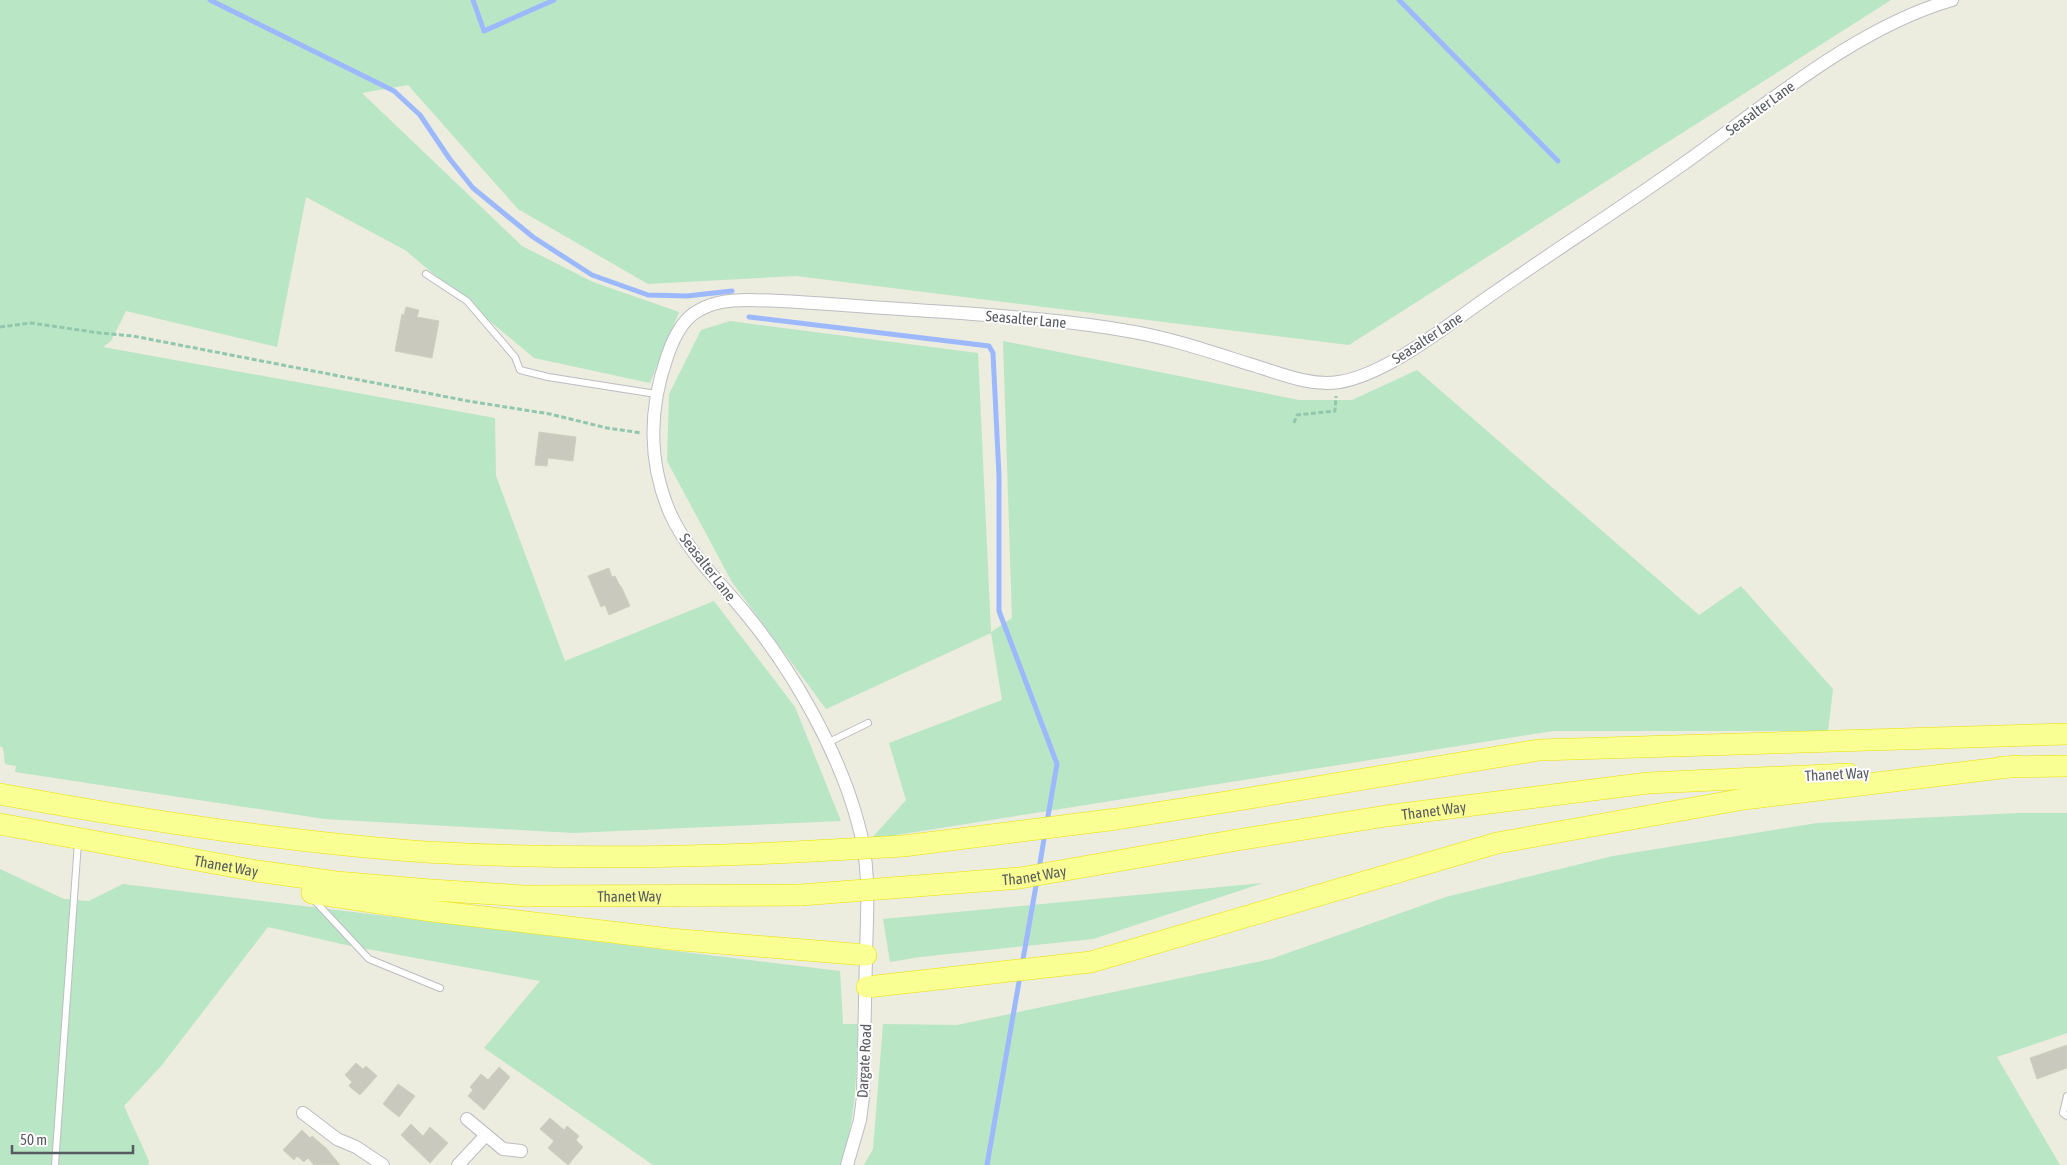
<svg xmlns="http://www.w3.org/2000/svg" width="2067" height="1165" viewBox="0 0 2067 1165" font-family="'Asap Condensed',sans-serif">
  <rect width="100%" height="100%" fill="#ececdf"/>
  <g fill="#b9e6c5">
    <path d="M0,0H1891L1349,345L796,276L648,284L518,209L408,85L362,93L522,246L593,282L679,312L650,383L534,358L405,250L306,197L277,347L126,311L111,341L103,347L495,418L496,476L565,661L714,601L795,707L841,821L573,833L324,819L15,772L16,766L5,764L3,748L0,746Z"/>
    <path d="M730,321L978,353L991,632L1012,618L1003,341L1299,400H1352L1417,370L1699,615L1741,586L1833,689L1828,731H1553L871,839L906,800L889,743L1002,700L991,633L826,709L732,582L667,461L669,394L701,330Z"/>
    <path d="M2018,813H2067V1033L1997,1057L2060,1165H864L873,1149L883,1024L957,1025L1271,959L1446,897L1613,856L1817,823Z"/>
    <path d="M0,869L64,899L89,901L123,884L840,971L843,1024H858C856,1071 857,1121 840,1165H653L484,1048L540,981L346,945L268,927L162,1065L124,1106L149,1161L148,1165H0Z"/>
    <path d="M1263,883L1093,939L920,957L890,962L883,919Z"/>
  </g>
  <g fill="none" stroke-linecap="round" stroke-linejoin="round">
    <g stroke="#9cb9ff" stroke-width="5">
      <path d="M210,0L394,91L420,115L449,158L473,188L533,237L592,275L648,295L687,296L732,291"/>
      <path d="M473,0L484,31L554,0"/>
      <path d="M1399,0L1558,161"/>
      <path d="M749,317L989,346L993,353L999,476V611L1057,764L1047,822"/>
      <path d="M1039,869L1045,833"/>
      <path d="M1022,965L1037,880"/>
      <path d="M987,1165L1020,976"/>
    </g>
  </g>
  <g fill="#cac9be" stroke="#d1d0bd">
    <path d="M406,307L419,310L417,317L439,321L432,358L395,351L402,314L404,315Z"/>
    <path d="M539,432L576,437L573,461L548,458L547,466L535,465Z"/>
    <path d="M609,568L612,577L615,576L620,586H621L630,606L609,615L605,605L601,607L588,576Z"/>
    <path d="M2067,1045V1068L2037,1079L2030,1058Z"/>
    <path d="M356,1063L363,1069L366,1066L377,1076L360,1095L350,1087L349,1085L352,1082L345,1075Z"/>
    <path d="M499,1067L510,1077L484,1110L468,1096L473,1090L470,1087L481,1074L488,1080Z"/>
    <path d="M398,1084L415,1096L399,1117L383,1104Z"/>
    <path d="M550,1118L564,1130L567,1126L579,1136L576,1140L583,1147L568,1165L548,1148L554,1141L540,1129Z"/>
    <path d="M411,1124L423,1136L430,1127L448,1143L430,1163L401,1135Z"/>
    <path d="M302,1130L310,1138L312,1136L326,1148L340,1165H314L308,1158L304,1162L297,1156L294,1160L283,1150Z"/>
  </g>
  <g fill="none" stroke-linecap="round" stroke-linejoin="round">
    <defs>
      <g id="service">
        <path d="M426,274L467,301L515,357L520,370L548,377L656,394"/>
        <path d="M827,743L868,723"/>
        <path d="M314,900L369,959L440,988"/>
        <path d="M2067,1096L2063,1113L2067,1116"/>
        <path d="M55,1165L78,842"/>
      </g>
      <g id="minor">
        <path d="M303,1113L337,1139L356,1147L383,1165"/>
        <path d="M467,1119L503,1149L521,1151"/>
        <path d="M458,1165L486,1135"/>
        <path d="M847,1165L860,1120L863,1097C864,1050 865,1002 866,955C867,910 871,868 858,823C839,752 793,671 747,615C719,581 688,553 670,513C648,462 649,408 667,357C672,342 680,324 693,314C710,302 728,300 749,300C804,301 860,307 915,310C988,315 1062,319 1134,332C1173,339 1211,352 1249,364C1277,372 1310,387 1339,382C1386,375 1449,324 1488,297C1554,251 1621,208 1686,162C1766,105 1857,27 1952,0"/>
      </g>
      <g id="trunk">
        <path d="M2002,767L2067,766"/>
        <path d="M0,794C141,820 283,842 426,852C549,859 672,858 795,852"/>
        <path d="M1232,801L1539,750L2067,734"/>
        <path id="s1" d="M0,824L257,871L336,882L431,890L524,896L801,895"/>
        <path id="s2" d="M1237,840L1386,816L1648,783L1849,774"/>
        <path d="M312,893L432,911L670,939L866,955"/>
        <path d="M867,987L1091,962L1497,843L1744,799L2017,766"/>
      </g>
    </defs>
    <use href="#service" stroke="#bcbdc4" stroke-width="8"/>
    <use href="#minor" stroke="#bcbdc4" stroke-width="14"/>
    <use href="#trunk" stroke="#ebe100" stroke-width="22"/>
    <g stroke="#92c7af" stroke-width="3" stroke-dasharray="5 2.5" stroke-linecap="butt">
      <path d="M0,327L31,323L100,333L133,336L468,401L550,414L607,428L642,433"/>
      <path d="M1294,423L1297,415L1335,411L1336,396"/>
    </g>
    <use href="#service" stroke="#fff" stroke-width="6"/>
    <use href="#minor" stroke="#fff" stroke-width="12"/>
    <use href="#trunk" stroke="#f9ff92" stroke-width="21"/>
    <defs>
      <g id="trunk-bridge">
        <path d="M795,852L903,846L1117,819L1232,801"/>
        <path id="s3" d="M801,895L1020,878L1237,840"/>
      </g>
    </defs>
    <use href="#trunk-bridge" stroke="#ebe100" stroke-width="22" stroke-linecap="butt"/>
    <use href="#trunk-bridge" stroke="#f9ff92" stroke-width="21"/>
  </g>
  <g text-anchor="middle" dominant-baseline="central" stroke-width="4" stroke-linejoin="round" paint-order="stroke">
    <g font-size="15" fill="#585a61" stroke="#fff">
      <text transform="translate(1760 108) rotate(-36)">Seasalter Lane</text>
      <text transform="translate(1026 319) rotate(5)">Seasalter Lane</text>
      <text transform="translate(1427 338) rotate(-33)">Seasalter Lane</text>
      <text transform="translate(708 567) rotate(52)">Seasalter Lane</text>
      <text transform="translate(1837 774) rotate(-3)">Thanet Way</text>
      <text stroke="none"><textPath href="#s2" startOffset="199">Thanet Way</textPath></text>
      <text stroke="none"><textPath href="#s1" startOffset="230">Thanet Way</textPath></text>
      <text stroke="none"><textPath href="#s3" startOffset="234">Thanet Way</textPath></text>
      <text stroke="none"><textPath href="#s1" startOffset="635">Thanet Way</textPath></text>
      <text transform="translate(864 1061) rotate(-87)">Dargate Road</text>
    </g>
  </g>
  <path d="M12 1145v8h121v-8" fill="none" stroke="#585a61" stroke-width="2.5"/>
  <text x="20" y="1145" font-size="15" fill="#585a61" stroke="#ffffff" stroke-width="4" paint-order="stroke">50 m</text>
</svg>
